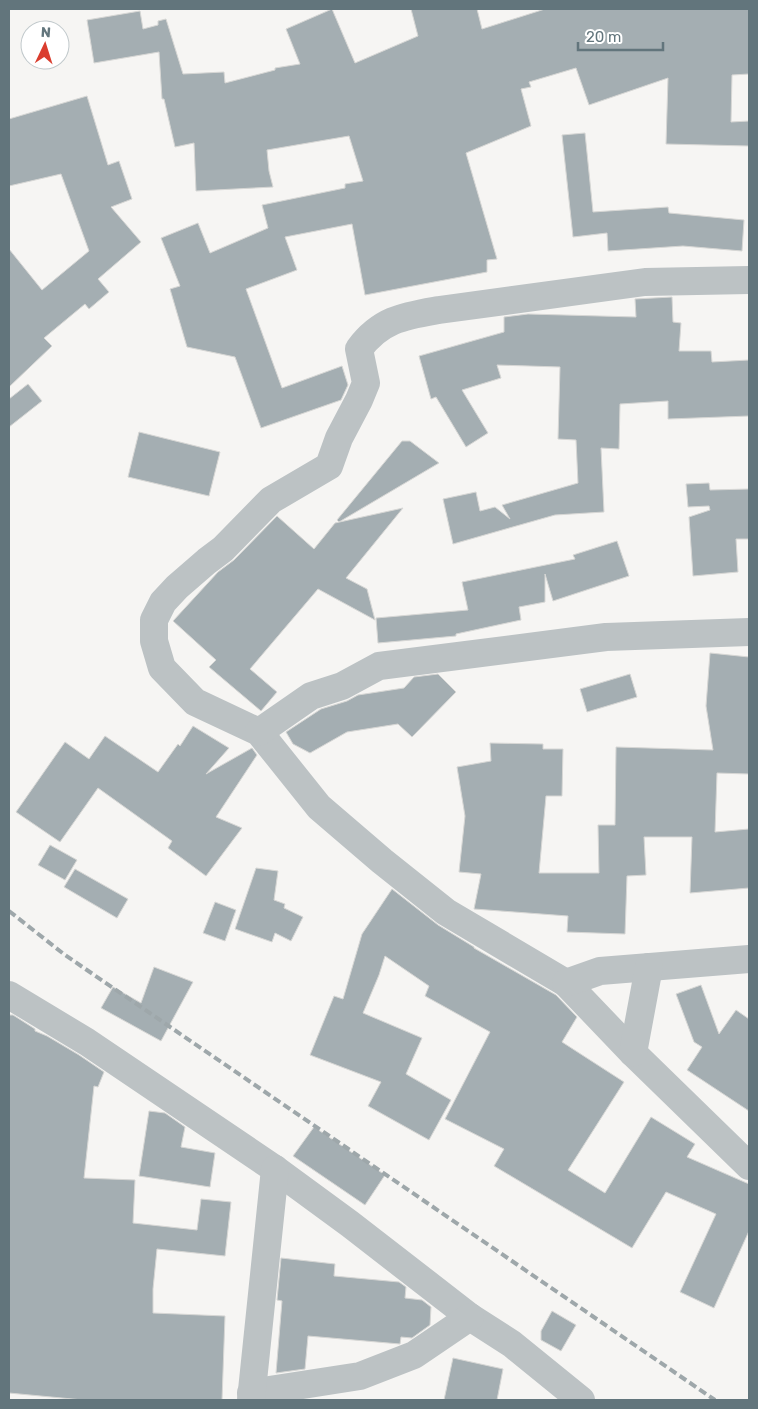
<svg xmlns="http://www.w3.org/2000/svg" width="758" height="1409" viewBox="0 0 758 1409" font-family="Rubik,sans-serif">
  <rect width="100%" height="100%" fill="#f6f5f3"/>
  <g fill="#a4aeb2" stroke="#d7d7d5">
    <path d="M332,9L355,63L418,36L411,9H477L482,29L545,9H749V74L732,75L731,122L749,121V146L666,144L668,78L589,105L576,68L529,82L531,87L521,89L531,126L466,153L497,259L487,260V272L365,295L352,224L285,237L297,270L246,289L282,388L342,366L348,385L341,400L261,428L235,357L187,347L170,289L180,286L161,238L198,223L210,253L268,228L262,205L345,188V184L363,181L349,136L267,150L269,171L273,187L196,191L194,143L175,147L164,99H162L159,52L94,63L87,20L140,11L143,29L158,25V21L166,19L183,74L224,72L225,83L275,70V68L300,64L286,29Z"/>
    <path d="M87,96L108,165L119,161L132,199L111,207L141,242L98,279L109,292L89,309L85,304L44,338L52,346L9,387V249L42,290L89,251L61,174L9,186V119Z"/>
    <path d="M585,133L593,212L668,207L669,213L744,220L742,251L683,246L608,251L607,233L573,237L562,135Z"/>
    <path d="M672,297L673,322L681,323L679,351H711L712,362L749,360V416L668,419V401L620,404L619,449L601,448L604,512L555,515L453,544L443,499L476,492L480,511L495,507L510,519L502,505L578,483L576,440L558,439L560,367L497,365L501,378L462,390L488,433L466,447L436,397L431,399L419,356L504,332V317L528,314L636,317L635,299Z"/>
    <path d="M28,384L42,401L9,427V399Z"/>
    <path d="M139,432L220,452L209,496L128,477Z"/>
    <path d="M402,441H410L439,463L339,522L337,520Z"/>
    <path d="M709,483L710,490L749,489V539H736L738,572L693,576L689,517L710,510L709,506L688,507L686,484Z"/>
    <path d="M403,508L346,578L367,589L375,620L318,589L250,669L277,692L261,711L209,667L216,660L173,621L218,572L234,560L277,516L314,549L335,523Z"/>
    <path d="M617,541L629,576L553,601L545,574V602L519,607L521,620L456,634V636L378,643L376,618L468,610L462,582L575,559L573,555Z"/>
    <path d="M710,653L749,657V774L717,773L715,832L749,829V888L690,893L692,837H644L646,875L627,876L625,934L567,932L568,916L474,909L481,874L459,872L465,816L457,767L491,761L490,743L543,744V749H563L562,796H546L539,873H599L598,825H615L616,747L713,750L706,706Z"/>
    <path d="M438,674L456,692L412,737L398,724L347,732L310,753L293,744L286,732L321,709L347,701L358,695L404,688L414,677Z"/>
    <path d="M630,674L637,697L587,712L580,689Z"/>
    <path d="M193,726L229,748L206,774L252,748L257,755L216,817L242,828L206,876L168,848L172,841L98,788L60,842L16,812L65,742L89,759L105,736L158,772L178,744L180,746Z"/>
    <path d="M50,845L77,860L65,880L38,865Z"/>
    <path d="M256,868L278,871L274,900L285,904L284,908L303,917L291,941L275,933L272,942L235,929Z"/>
    <path d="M75,869L128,899L117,918L64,887Z"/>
    <path d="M392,889L438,925L474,947V948L556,995L577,1017L562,1042L624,1082L568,1170L605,1193L651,1117L695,1144L687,1157L749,1184V1231L714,1308L680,1292L716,1214L666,1192L632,1248L494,1166L504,1149L445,1119L490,1032L425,996L429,986L385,956L379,975L363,1013L422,1038L406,1074L451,1100L429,1140L368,1106L381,1082L310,1055L334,996L343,999L362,934Z"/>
    <path d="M215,902L236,910L225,941L203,933Z"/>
    <path d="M154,967L193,982L161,1041L101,1008L113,987L141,1003Z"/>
    <path d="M701,985L719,1034L736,1010L749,1019V1111L687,1070L702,1047L694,1042L676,994Z"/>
    <path d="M9,1015H13L35,1029V1031L47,1036L79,1055L104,1072L98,1087L94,1086L84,1178L135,1180L133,1223L197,1230L201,1199L231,1202L225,1256L157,1249L153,1289V1313L225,1316L222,1400H83L9,1393Z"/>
    <path d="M149,1111L165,1113L185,1127L181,1147L215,1153L210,1187L139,1176Z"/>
    <path d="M314,1127L385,1175L365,1205L293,1156Z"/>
    <path d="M281,1258L335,1264L334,1276L399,1282L406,1287L405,1298L422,1300L431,1307L430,1325L412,1338L401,1337L400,1344L308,1336L305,1369L276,1373L282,1301L277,1300Z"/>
    <path d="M552,1311L576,1325L561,1351L541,1340V1331Z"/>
    <path d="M453,1358L503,1369L497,1400H444Z"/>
  </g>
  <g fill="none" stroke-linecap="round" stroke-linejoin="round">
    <g stroke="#bcc2c4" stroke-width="28">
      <path d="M749,280L645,282L439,310C405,316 381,319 359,349L366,383L359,400L339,438L329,466L271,500L223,549L207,561L177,587L163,602L154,620V641L162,668L195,702L259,732L319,807L382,861L446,912L566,983L633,1053L749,1166"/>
      <path d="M259,732L311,696L342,686L379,666L606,637L749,632"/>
      <path d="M566,983L600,971L749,959"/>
      <path d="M9,995L87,1042L275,1169L350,1224L470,1317L512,1344L581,1400"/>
      <path d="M633,1053L649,967"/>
      <path d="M251,1393L360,1376L414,1355L470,1317"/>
      <path d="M251,1400L275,1169"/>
    </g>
    <path stroke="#9ea7aa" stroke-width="4" stroke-dasharray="8 4" stroke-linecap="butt" d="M9,911L65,955L715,1400"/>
  </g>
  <rect width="758" height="1409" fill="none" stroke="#62757c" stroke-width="20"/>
  <g transform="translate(45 45) rotate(4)"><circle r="24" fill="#ffffff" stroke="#c0c8cb"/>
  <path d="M0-4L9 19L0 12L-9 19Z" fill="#da3d2e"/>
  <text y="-8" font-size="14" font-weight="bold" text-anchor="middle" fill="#62757c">N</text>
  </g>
  <path d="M578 42v8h85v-8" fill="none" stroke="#62757c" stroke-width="2.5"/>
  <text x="586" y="42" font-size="15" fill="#62757c" stroke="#ffffff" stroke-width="4" paint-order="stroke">20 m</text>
</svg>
